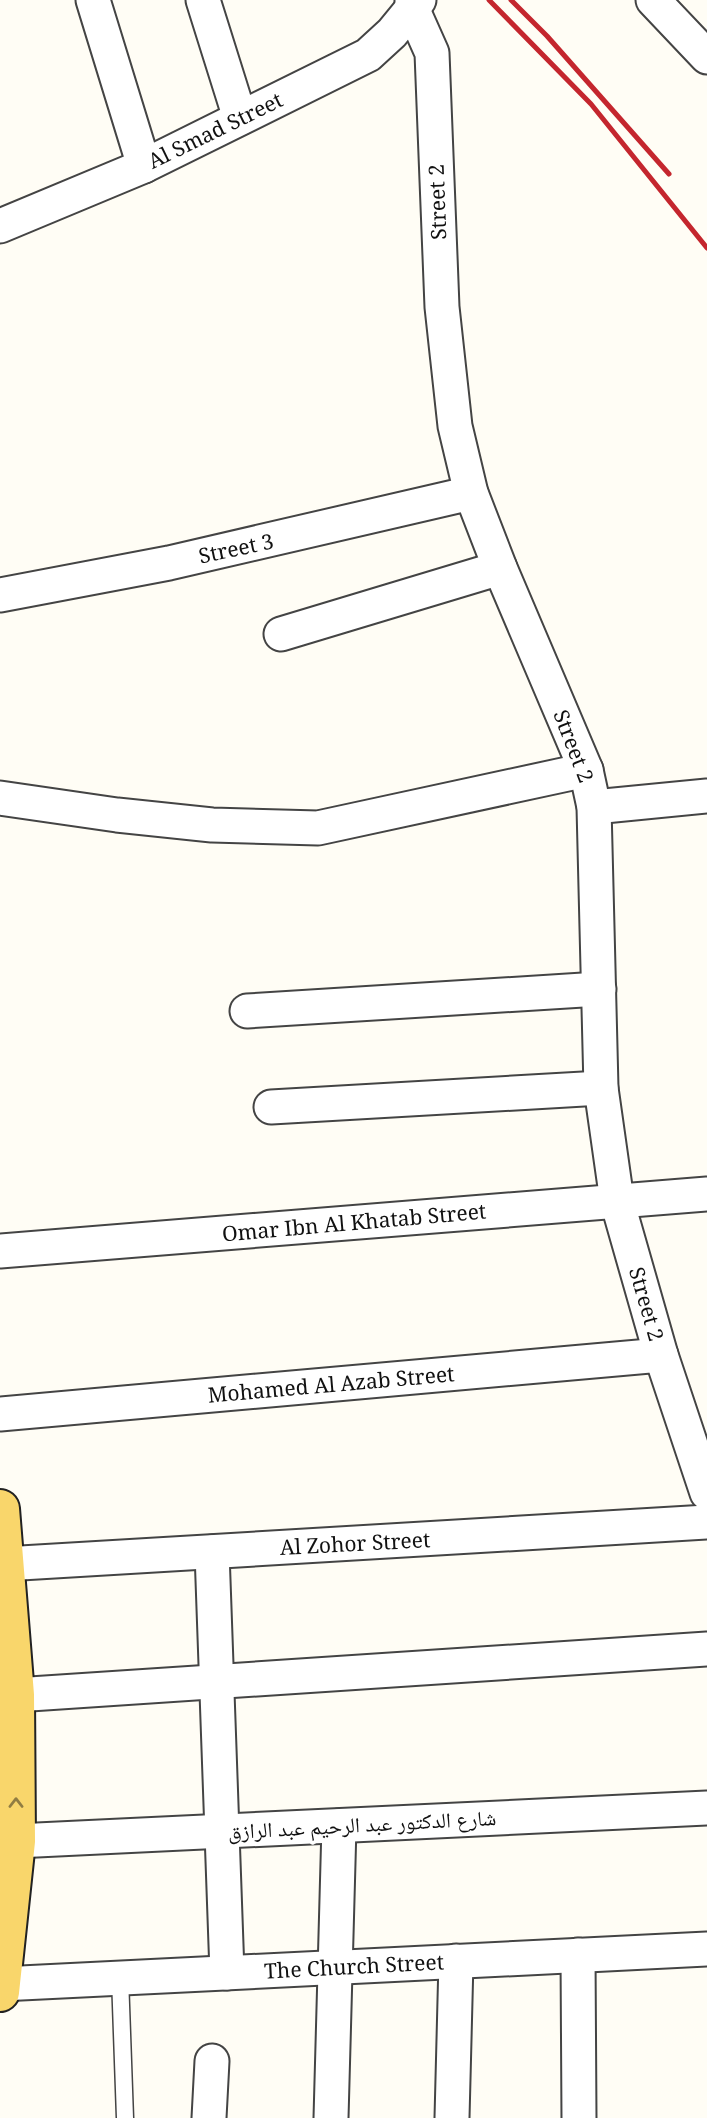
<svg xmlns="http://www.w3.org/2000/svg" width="707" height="2118" viewBox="0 0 707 2118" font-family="'Noto Serif','Noto Naskh Arabic',serif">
  <rect width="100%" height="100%" fill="#fffdf5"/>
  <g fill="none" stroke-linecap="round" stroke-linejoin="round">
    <defs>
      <path id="lane" d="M120,1977L125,2118"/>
      <g id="street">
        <path d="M93,0L144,166"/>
        <path d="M203,0L240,118"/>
        <path d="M412,0V8L432,53L442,307L455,426L471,493L500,568L586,770L594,807L601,1088L617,1201L661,1355L707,1493"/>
        <path d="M653,0L707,57"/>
        <path d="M0,226L144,166L368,55L392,33L419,0"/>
        <path d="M0,595L169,563L471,493"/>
        <path d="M281,634L500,568"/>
        <path d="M0,798L117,815L212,825L318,828L586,770"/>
        <path d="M594,807L707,796"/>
        <path d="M247,1011L599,989"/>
        <path d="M271,1107L601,1088"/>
        <path d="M0,1251L707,1194"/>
        <path d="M0,1414L661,1355"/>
        <path d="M212,1552L227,1973"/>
        <path d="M4,1564L707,1522"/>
        <path d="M15,1695L707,1649"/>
        <path d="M16,1841L707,1808"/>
        <path d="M578,1955L579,2118"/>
        <path d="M1,1984L707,1949"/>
        <path d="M209,2118L212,2061"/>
        <path d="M331,2118L339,1826"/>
        <path d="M452,2118L456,1961"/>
      </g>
      <path id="primary" d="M0,1509L15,1695L16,1841L0,1992"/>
    </defs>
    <use href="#lane" stroke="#444" stroke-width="19"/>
    <use href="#street" stroke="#444" stroke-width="37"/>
    <use href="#primary" stroke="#222" stroke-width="42"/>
    <use href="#lane" stroke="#fff" stroke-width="16"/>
    <use href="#street" stroke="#fff" stroke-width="33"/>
    <use href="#primary" stroke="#f9d66b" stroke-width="38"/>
    <g stroke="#c4262e" stroke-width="5">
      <path d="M489,0L591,104L707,248"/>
      <path d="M511,0L547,36L669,174"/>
    </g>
  </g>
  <defs><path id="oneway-chevron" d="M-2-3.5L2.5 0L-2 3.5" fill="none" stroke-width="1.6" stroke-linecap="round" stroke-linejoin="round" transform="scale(1.75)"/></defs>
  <use stroke="#917d42" href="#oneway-chevron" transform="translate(16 1803) rotate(-90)"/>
  <g text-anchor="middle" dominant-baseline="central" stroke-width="7" stroke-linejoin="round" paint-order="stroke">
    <g font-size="21" fill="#111" stroke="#fff">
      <text transform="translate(215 130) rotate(-26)">Al Smad Street</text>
      <text transform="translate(437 202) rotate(-92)">Street 2</text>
      <text transform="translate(236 548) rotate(-12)">Street 3</text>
      <text transform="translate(574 746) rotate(69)">Street 2</text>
      <text transform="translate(354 1222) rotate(-5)">Omar Ibn Al Khatab Street</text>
      <text transform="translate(647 1304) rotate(74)">Street 2</text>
      <text transform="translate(331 1384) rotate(-5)">Mohamed Al Azab Street</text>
      <text transform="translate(355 1543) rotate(-3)">Al Zohor Street</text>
      <text transform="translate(362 1824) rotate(-3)">شارع الدكتور عبد الرحيم عبد الرازق</text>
      <text transform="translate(354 1966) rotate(-3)">The Church Street</text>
    </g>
  </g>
</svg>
